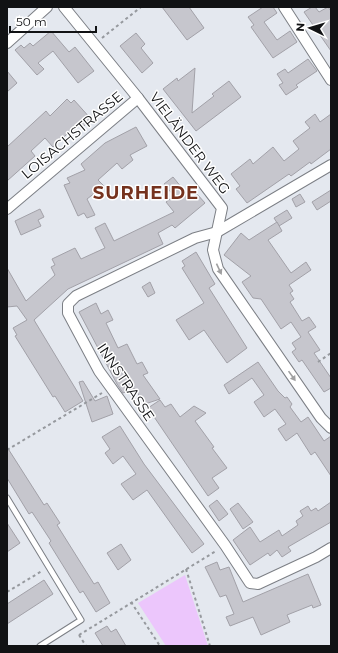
<svg xmlns="http://www.w3.org/2000/svg" width="338" height="653" viewBox="0 0 338 653" font-family="Montserrat,sans-serif">
  <rect width="100%" height="100%" fill="#e4e8ef"/>
  <path fill="#ecc6fc" d="M185,575L208,646H166L138,603Z"/>
  <g fill="#c6c6cd" stroke="#a2a1a8">
    <path d="M162,7H189L204,28L187,40Z"/>
    <path d="M263,7H273L277,13L264,22L277,40L290,31L297,42L273,58L251,27L254,25L248,17Z"/>
    <path d="M312,7H315L319,12L328,7L331,11V51L304,12Z"/>
    <path d="M51,31L69,52L75,47L94,71L78,83L53,51L38,63L44,69L37,75L15,50L21,45L24,48L30,43L33,46Z"/>
    <path d="M136,33L145,44L141,48L153,63L142,73L120,46Z"/>
    <path d="M308,59L317,71L296,85L298,87L286,95L279,85L283,83L277,74L285,69L288,73Z"/>
    <path d="M195,68L192,113L214,96L212,94L229,81L241,97L196,131L163,89L177,78L178,81Z"/>
    <path d="M7,71L17,83L7,92Z"/>
    <path d="M67,99L71,103L74,100L91,119L83,127L79,123L53,147L45,138L31,151L35,156L7,181V147L46,111L50,116Z"/>
    <path d="M315,114L320,122L331,114V149L311,164L310,162L291,176L289,174L247,203L236,189L240,186L231,174L250,159L253,164L273,147L284,161L299,149L293,141L310,128L305,122Z"/>
    <path d="M136,127L147,146L130,155L133,160L122,169L117,163L98,180L104,186L87,199L95,215L87,218L84,213L78,216L64,185L70,183L67,178L85,170L81,164L105,143Z"/>
    <path d="M173,177L191,199L197,194L205,203L175,228L172,225L158,233L163,244L68,289L34,320L83,401L65,412L55,396L53,397L15,336L17,335L13,328L27,320L17,306L7,307V268L26,301L55,275L51,267L55,265L52,259L75,248L81,259L105,248L95,228L105,223L114,241L174,212L166,202L174,196L164,184Z"/>
    <path d="M331,190V201L317,210L312,202Z"/>
    <path d="M300,194L305,202L296,207L292,199Z"/>
    <path d="M40,209L44,217L38,220L41,226L21,235L15,221Z"/>
    <path d="M287,210L292,218L279,226L274,218Z"/>
    <path d="M277,222L282,231L268,240L291,273L306,262L311,270L289,285L293,291L290,293L294,299L290,302L302,321L309,317L316,327L308,332L320,350L314,353L331,378V388L324,392L302,360L299,362L292,352L296,349L292,343L301,337L291,322L281,329L261,299L253,298L242,282L251,276L224,255L241,233L249,240Z"/>
    <path d="M196,252L215,284L209,288L247,348L227,363L204,330L189,340L176,320L204,303L182,268L185,266L182,261Z"/>
    <path d="M150,282L155,293L148,297L142,287Z"/>
    <path d="M96,303L101,314L108,310L113,320L106,323L118,348L127,344L137,364L142,362L148,373L143,375L160,399L145,404L134,388L123,393L117,384L79,312Z"/>
    <path d="M258,362L278,391L285,398L287,397L292,404L290,407L301,422L308,417L324,441L331,436V476L315,452L311,455L297,433L286,441L278,429L286,424L275,409L264,417L254,402L264,395L252,378L229,394L224,385Z"/>
    <path d="M83,381L95,401L107,396L113,414L92,422L79,382Z"/>
    <path d="M160,400L165,407L171,404L180,417L194,406L206,413L195,421L214,447L212,448L227,468L212,478L219,488L208,496L148,408Z"/>
    <path d="M120,426L144,464L204,544L192,553L147,490L133,500L121,484L136,474L123,456L113,464L105,453L110,449L102,437Z"/>
    <path d="M7,447L44,505L47,503L60,523L57,525L94,584L98,582L110,603L96,612L83,591L80,593L49,543L51,541L32,512L29,514L7,478Z"/>
    <path d="M217,500L228,514L219,521L209,506Z"/>
    <path d="M331,502V522L288,547L291,551L282,557L277,550L270,556L268,553L250,565L233,540L250,527L260,542L279,530L282,536L298,525L296,521L303,516L300,511L308,506L311,511L316,508L318,511Z"/>
    <path d="M238,503L253,522L243,529L230,509Z"/>
    <path d="M7,523L20,543L7,552Z"/>
    <path d="M121,544L131,560L118,570L107,553Z"/>
    <path d="M217,562L220,570L229,567L243,602L308,574L321,605L313,608L312,605L287,615L290,622L261,635L253,617L230,626L226,617L234,614L226,595L220,597L205,567Z"/>
    <path d="M44,580L53,594L7,624V604Z"/>
    <path d="M107,626L111,632L116,629L126,646H103L95,633Z"/>
  </g>
  <g fill="none" stroke-linecap="round" stroke-linejoin="round">
    <defs>
      <path id="service" d="M7,498L81,620L40,646"/>
      <g id="minor">
        <path d="M64,7L138,98L222,208L213,250L218,269L321,418L331,428"/>
        <path d="M284,7L331,80"/>
        <path d="M7,43L47,7"/>
        <path d="M331,165L217,232L195,238L76,296L68,304V313L99,371L225,545L250,583L258,584L316,557L331,548"/>
        <path d="M7,209L138,98"/>
      </g>
    </defs>
    <use href="#service" stroke="#7c7f85" stroke-width="7"/>
    <use href="#minor" stroke="#7c7f85" stroke-width="12"/>
    <g stroke="#96999e" stroke-width="2" stroke-dasharray="3 3" stroke-linecap="butt">
      <path d="M102,38L141,7"/>
      <path d="M318,362L331,353"/>
      <path d="M7,450L102,393"/>
      <path d="M186,569L210,646"/>
      <path d="M7,592L42,571"/>
      <path d="M131,602L160,646"/>
      <path d="M79,635L216,551"/>
      <path d="M79,635L86,646"/>
    </g>
    <use href="#service" stroke="#fff" stroke-width="5"/>
    <use href="#minor" stroke="#fff" stroke-width="10"/>
  </g>
  <defs><path id="oneway-solid" d="M-6-.8H1V-3.2L6.5 0L1 3.2V.8H-6Z"/></defs>
  <g fill="#a0a0a1">
    <use href="#oneway-solid" transform="translate(219 269) rotate(65)"/>
    <use href="#oneway-solid" transform="translate(292 376) rotate(55)"/>
  </g>
  <g text-anchor="middle" dominant-baseline="central" stroke-width="3" stroke-linejoin="round" paint-order="stroke">
    <g font-size="14" fill="#111214" stroke="#fff">
      <text transform="translate(72 135) rotate(-40)">LOISACHSTRASSE</text>
      <text transform="translate(190 143) rotate(53)">VIELÄNDER WEG</text>
      <text transform="translate(126 382) rotate(56)">INNSTRASSE</text>
    </g>
    <g font-size="18" font-weight="bold" letter-spacing="1" fill="#75321e" stroke="#fff">
      <text x="146" y="193">SURHEIDE</text>
    </g>
  </g>
  <rect width="338" height="653" fill="none" stroke="#111214" stroke-width="16"/>
  <g transform="translate(310 28) rotate(275)" stroke="#ffffff" stroke-width="3" paint-order="stroke">
  <path d="M0-3L7 15L0 10L-7 15Z" fill="#111214"/>
  <text y="-6" font-size="11" font-weight="bold" text-anchor="middle" fill="#111214">N</text>
  </g>
  <path d="M10 26v6h86v-6" fill="none" stroke="#111214" stroke-width="2"/>
  <text x="16" y="26" font-size="12" fill="#111214" stroke="#ffffff" stroke-width="3" paint-order="stroke">50 m</text>
</svg>
